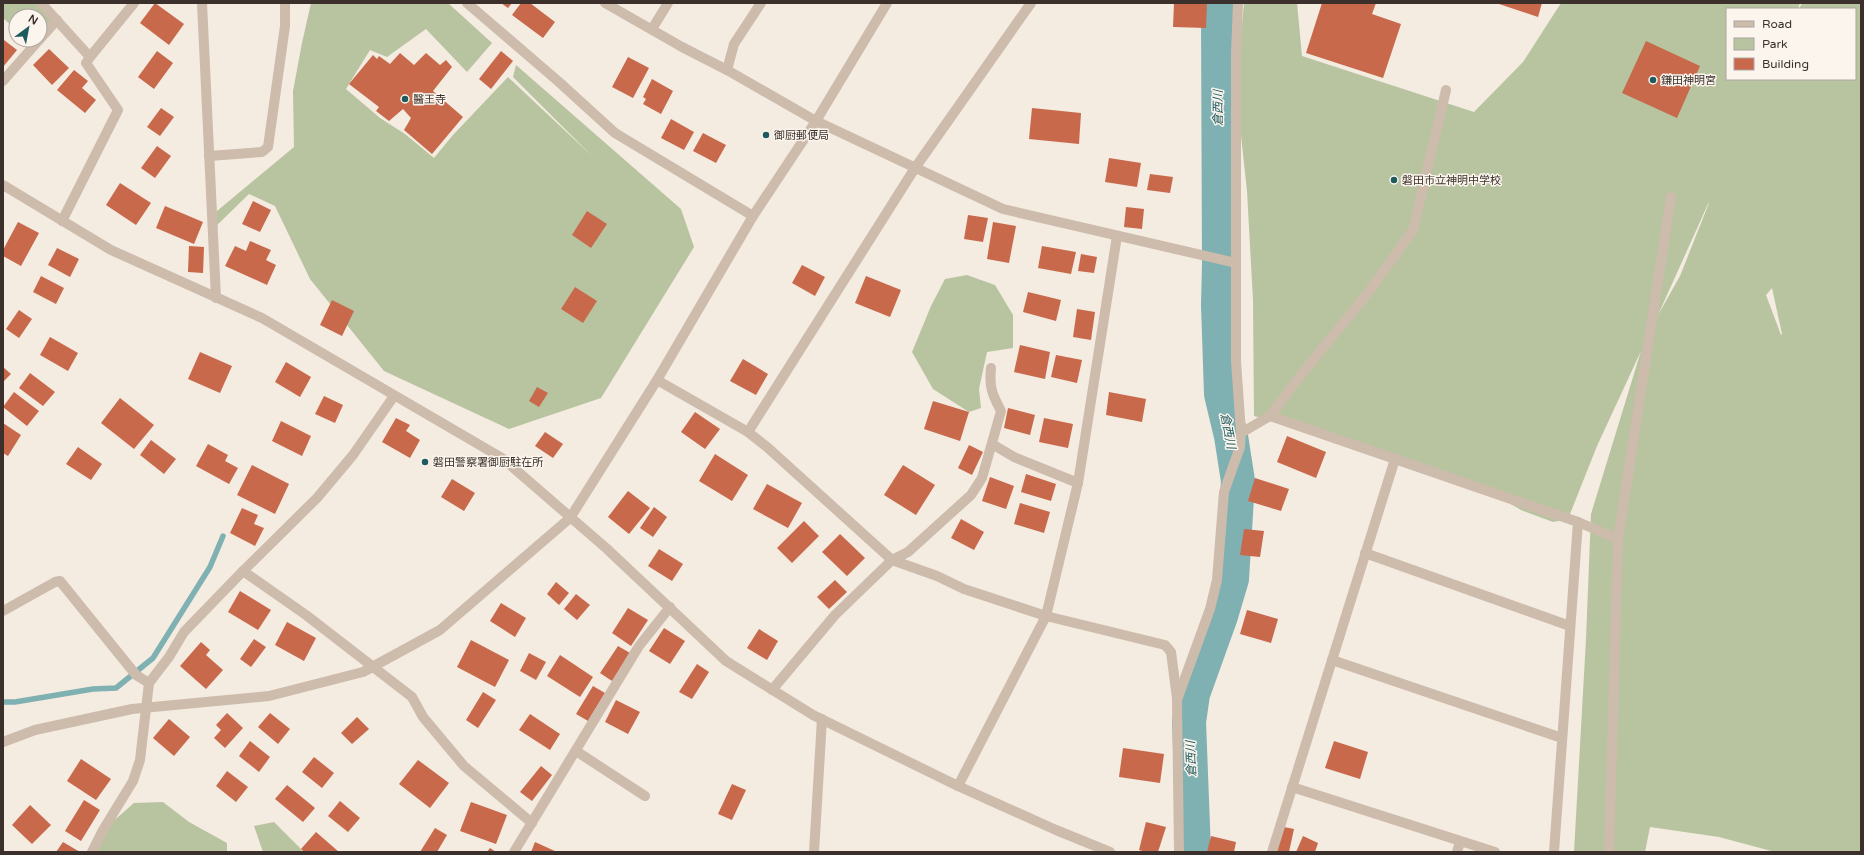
<svg xmlns="http://www.w3.org/2000/svg" width="1864" height="855" viewBox="0 0 1864 855" font-family="'Varela Round','Noto Sans JP',sans-serif">
  <rect width="100%" height="100%" fill="#f4ebe1"/>
  <g fill="#b8c4a0" fill-rule="evenodd">
    <path d="M3,3H41L57,20L40,39V16H16V30L3,18Z"/>
    <path d="M311,3H448L492,43L467,72L426,29L387,57L370,50L349,84L346,89L380,118L405,134L434,158L453,135L508,77L592,156L513,77L516,65L681,209L694,247L601,398L509,429L384,371L310,279L275,206L249,194L213,229L217,211L294,147L293,91L302,43Z"/>
    <path d="M1244,3H1297L1302,56L1474,112L1523,62L1561,3H1800L1798,9H1727V79H1855V9H1799L1802,3H1861V852H1775L1719,837L1650,827L1645,852H1574L1586,639L1591,514L1641,351L1597,446L1568,519L1553,522L1521,510L1492,493L1357,446L1254,416L1253,300L1247,191L1236,89ZM1709,203L1680,276L1658,315L1708,204ZM1772,288L1782,334L1781,335L1766,295Z"/>
    <path d="M967,275L995,285L1013,315V348L987,352L979,389L981,408L969,412L933,389L912,352L931,306L945,279Z"/>
    <path d="M163,802L189,822L227,843V852H91L103,830L134,803Z"/>
    <path d="M274,822L301,849L302,852H263L254,826Z"/>
  </g>
  <g fill="none" stroke-linecap="round" stroke-linejoin="round">
    <path stroke="#7fb0b2" stroke-width="5.5" d="M3,702H15L93,689L116,688L153,658L210,567L223,536"/>
    <path stroke="#7fb0b2" stroke-width="34" d="M1194,852L1189,722L1193,694L1221,616L1232,579L1238,481L1231,436L1221,394L1218,305L1219,264L1218,14L1216,3"/>
  </g>
  <g fill="#c8694b">
    <path d="M155,3L184,24L169,45L140,23Z"/>
    <path d="M501,3H512L508,8Z"/>
    <path d="M521,3H530L555,22L543,38L512,15Z"/>
    <path d="M1174,3H1207L1206,28L1173,27Z"/>
    <path d="M1322,3H1376L1372,14L1401,24L1383,78L1306,53Z"/>
    <path d="M1496,3H1542L1538,17Z"/>
    <path d="M4,40L17,50L3,67V41Z"/>
    <path d="M1646,41L1700,66L1677,118L1622,93Z"/>
    <path d="M49,49L69,68L52,85L33,65Z"/>
    <path d="M157,51L173,63L154,89L138,77Z"/>
    <path d="M501,51L513,61L491,89L479,79Z"/>
    <path d="M400,53L414,65L426,53L440,65L446,60L452,67L433,91L463,117L432,154L404,130L411,118L403,109L389,121L376,111L379,107L349,84L373,55L377,59L379,56L390,64Z"/>
    <path d="M628,57L649,68L633,98L612,87Z"/>
    <path d="M74,70L88,81L82,88L96,100L85,113L57,90Z"/>
    <path d="M652,79L673,91L661,114L643,104L646,99L643,97Z"/>
    <path d="M161,108L174,117L160,136L147,127Z"/>
    <path d="M1032,108L1081,113L1079,144L1029,139Z"/>
    <path d="M671,119L694,132L684,150L661,138Z"/>
    <path d="M703,133L726,145L716,163L693,151Z"/>
    <path d="M157,146L171,156L155,178L141,168Z"/>
    <path d="M1109,158L1141,163L1137,187L1105,182Z"/>
    <path d="M1150,174L1173,177L1170,193L1147,190Z"/>
    <path d="M120,183L151,203L136,225L106,205Z"/>
    <path d="M253,201L271,210L260,232L242,224Z"/>
    <path d="M165,206L203,222L194,244L156,228Z"/>
    <path d="M1126,207L1144,209L1142,229L1124,227Z"/>
    <path d="M587,211L607,224L591,248L572,235Z"/>
    <path d="M968,215L988,218L983,242L964,239Z"/>
    <path d="M18,222L39,233L21,266L3,256V250Z"/>
    <path d="M993,222L1016,226L1009,263L987,259Z"/>
    <path d="M250,241L271,250L266,260L276,265L267,285L225,266L235,246L246,251Z"/>
    <path d="M189,246L204,247L203,273L188,272Z"/>
    <path d="M1042,246L1076,252L1071,274L1038,268Z"/>
    <path d="M57,248L79,259L70,277L48,265Z"/>
    <path d="M1081,254L1097,257L1094,273L1078,271Z"/>
    <path d="M802,265L825,277L815,296L792,283Z"/>
    <path d="M41,276L64,288L56,304L33,292Z"/>
    <path d="M866,276L901,290L890,317L855,303Z"/>
    <path d="M575,287L597,301L583,323L561,309Z"/>
    <path d="M1028,292L1061,300L1056,321L1023,312Z"/>
    <path d="M332,300L354,311L342,336L320,325Z"/>
    <path d="M1077,309L1095,312L1091,340L1073,337Z"/>
    <path d="M19,310L32,319L19,338L6,329Z"/>
    <path d="M50,337L78,353L68,371L40,355Z"/>
    <path d="M1020,345L1050,352L1045,379L1014,372Z"/>
    <path d="M200,352L232,366L220,393L188,379Z"/>
    <path d="M1056,355L1082,360L1077,383L1051,377Z"/>
    <path d="M743,359L768,374L756,395L730,381Z"/>
    <path d="M286,362L311,377L300,397L275,382Z"/>
    <path d="M3,367L11,374L3,382Z"/>
    <path d="M30,373L55,392L43,406L19,388Z"/>
    <path d="M537,387L548,393L539,407L529,401Z"/>
    <path d="M14,392L39,411L27,426L3,407Z"/>
    <path d="M1109,392L1146,399L1142,422L1106,415Z"/>
    <path d="M324,396L343,405L335,423L315,414Z"/>
    <path d="M120,398L154,425L134,449L101,423Z"/>
    <path d="M933,401L969,412L960,441L924,429Z"/>
    <path d="M1008,408L1035,415L1030,435L1004,428Z"/>
    <path d="M695,412L720,429L705,449L681,432Z"/>
    <path d="M396,418L410,425L406,431L420,440L410,458L382,442Z"/>
    <path d="M1044,418L1073,424L1068,448L1039,442Z"/>
    <path d="M281,421L311,436L302,456L272,441Z"/>
    <path d="M3,423L21,435L8,456L3,453Z"/>
    <path d="M545,432L563,444L553,458L535,446Z"/>
    <path d="M1287,436L1326,452L1316,478L1277,462Z"/>
    <path d="M151,440L176,459L164,474L140,455Z"/>
    <path d="M208,444L228,455L225,461L238,468L229,484L196,466Z"/>
    <path d="M969,445L983,452L972,475L958,468Z"/>
    <path d="M78,447L102,464L91,480L66,464Z"/>
    <path d="M715,454L748,475L732,501L699,481Z"/>
    <path d="M252,465L289,484L275,514L237,495Z"/>
    <path d="M903,465L935,485L916,515L884,495Z"/>
    <path d="M1026,474L1056,484L1051,501L1021,492Z"/>
    <path d="M990,477L1014,486L1006,509L982,501Z"/>
    <path d="M1255,478L1289,489L1281,511L1248,501Z"/>
    <path d="M452,479L475,493L464,511L441,497Z"/>
    <path d="M767,484L802,503L788,528L753,509Z"/>
    <path d="M628,491L650,508L629,534L608,517Z"/>
    <path d="M1020,503L1050,512L1044,533L1014,524Z"/>
    <path d="M654,507L667,517L653,537L640,528Z"/>
    <path d="M242,508L258,515L254,524L264,528L255,546L230,533Z"/>
    <path d="M961,519L984,532L974,550L951,538Z"/>
    <path d="M804,521L819,536L792,563L777,548Z"/>
    <path d="M1244,529L1264,531L1260,557L1240,555Z"/>
    <path d="M840,534L865,558L847,576L822,552Z"/>
    <path d="M659,549L683,564L672,581L648,566Z"/>
    <path d="M835,580L847,592L829,609L817,597Z"/>
    <path d="M556,582L569,593L559,605L547,594Z"/>
    <path d="M240,591L271,610L258,630L228,612Z"/>
    <path d="M576,594L590,605L577,620L564,609Z"/>
    <path d="M501,603L526,618L515,637L490,621Z"/>
    <path d="M628,608L648,620L631,646L612,633Z"/>
    <path d="M1247,610L1278,619L1271,643L1240,634Z"/>
    <path d="M287,622L316,638L304,661L275,645Z"/>
    <path d="M664,628L685,641L670,664L649,651Z"/>
    <path d="M759,629L778,641L767,660L747,648Z"/>
    <path d="M254,639L266,647L251,667L240,659Z"/>
    <path d="M471,640L509,660L495,687L457,667Z"/>
    <path d="M201,642L210,650L206,655L223,670L206,689L180,666Z"/>
    <path d="M618,646L630,653L612,681L600,673Z"/>
    <path d="M529,653L546,662L536,680L520,671Z"/>
    <path d="M560,655L593,677L580,697L547,676Z"/>
    <path d="M697,664L709,672L692,699L679,692Z"/>
    <path d="M593,686L605,693L588,721L576,714Z"/>
    <path d="M483,692L496,700L478,728L466,720Z"/>
    <path d="M616,700L640,712L628,734L605,722Z"/>
    <path d="M227,713L243,728L225,748L214,738L221,730L216,725Z"/>
    <path d="M270,713L290,729L278,744L258,727Z"/>
    <path d="M530,714L560,734L550,750L519,730Z"/>
    <path d="M357,717L369,729L352,744L341,733Z"/>
    <path d="M169,719L190,737L174,756L153,738Z"/>
    <path d="M250,741L270,757L259,772L239,756Z"/>
    <path d="M1334,741L1368,752L1360,779L1325,768Z"/>
    <path d="M1123,748L1164,754L1160,783L1119,777Z"/>
    <path d="M314,757L334,773L322,788L302,772Z"/>
    <path d="M81,759L111,779L96,800L67,781Z"/>
    <path d="M418,760L449,783L430,808L399,784Z"/>
    <path d="M541,766L552,775L532,801L520,792Z"/>
    <path d="M227,771L248,787L236,802L216,786Z"/>
    <path d="M732,784L746,790L732,820L718,814Z"/>
    <path d="M287,785L315,808L303,822L275,799Z"/>
    <path d="M84,800L100,810L81,841L65,831Z"/>
    <path d="M340,801L360,818L348,832L328,816Z"/>
    <path d="M471,802L507,815L496,844L460,831Z"/>
    <path d="M30,805L51,825L32,844L12,825Z"/>
    <path d="M1146,822L1166,827L1158,852H1146L1139,850Z"/>
    <path d="M1279,826L1294,829L1289,852H1276Z"/>
    <path d="M435,828L447,835L437,852H420Z"/>
    <path d="M316,832L339,852H304L301,849Z"/>
    <path d="M1211,836L1236,842L1234,852H1207Z"/>
    <path d="M1303,836L1318,843L1315,852H1296Z"/>
    <path d="M63,842L80,852H56Z"/>
    <path d="M535,842L557,852H531Z"/>
    <path d="M490,848L496,852H487Z"/>
  </g>
  <g fill="none" stroke-linecap="round" stroke-linejoin="round">
    <g stroke="#cdbbac" stroke-width="10">
      <path d="M41,3L90,57L86,63L118,110L62,221"/>
      <path d="M202,3L216,298"/>
      <path d="M467,3L559,82L615,133L753,216"/>
      <path d="M605,3L682,47L727,70L816,121L1003,209L1236,263"/>
      <path d="M652,29L668,3"/>
      <path d="M40,39L57,20"/>
      <path d="M90,57L134,3"/>
      <path d="M727,70L734,44L761,3"/>
      <path d="M3,81L39,40"/>
      <path d="M209,156L262,152L268,147L285,26V3"/>
      <path d="M3,185L111,250L262,318L502,458L606,548L726,661L813,715L958,786L1056,830L1110,852"/>
      <path d="M657,380L748,432L767,447L892,560L937,576L964,589L1046,616L1165,645L1171,652L1177,698"/>
      <path d="M1270,416L1578,522L1618,539"/>
      <path d="M748,432L915,168L1031,3"/>
      <path d="M1241,433L1270,416L1300,376L1367,294L1413,230L1446,90"/>
      <path d="M992,444L1014,457L1078,483"/>
      <path d="M1365,553L1570,626"/>
      <path d="M243,571L306,615L412,697L423,717L464,766L532,823"/>
      <path d="M3,611L55,582L60,581L136,675L149,683"/>
      <path d="M1332,660L1562,738"/>
      <path d="M772,690L835,615L892,560L908,552L971,495L982,478L1001,411C992,394 989,387 991,368"/>
      <path d="M3,742L35,730L132,709L269,696L363,672L440,630L570,518L657,380L753,216L816,121L887,3"/>
      <path d="M576,751L645,796"/>
      <path d="M958,786L1046,616L1078,483L1117,236"/>
      <path d="M1292,787L1495,852"/>
      <path d="M92,852L103,830L133,781L140,760L149,683L169,657L184,632L243,571L317,498L353,455L394,396"/>
      <path d="M514,852L639,646L670,607"/>
      <path d="M814,852L822,719"/>
      <path d="M1179,852L1177,700L1210,609L1217,580L1224,492L1240,447L1241,433L1236,361V53L1238,3"/>
      <path d="M1272,852L1395,459"/>
      <path d="M1457,852L1460,842"/>
      <path d="M1554,852L1578,522"/>
      <path d="M1609,852L1618,539L1671,197"/>
    </g>
  </g>
  <g fill="#1f5a5e" stroke="#fbf5ee" stroke-width="1.5">
    <circle cx="1653" cy="80" r="4"/>
    <circle cx="405" cy="99" r="4"/>
    <circle cx="766" cy="135" r="4"/>
    <circle cx="1394" cy="180" r="4"/>
    <circle cx="425" cy="462" r="4"/>
  </g>
  <g text-anchor="middle" dominant-baseline="central" stroke-width="3" stroke-linejoin="round" paint-order="stroke">
    <g font-size="11" fill="#3b302b" stroke="#fbf5ee" text-anchor="start">
      <text x="1661" y="80">鎌田神明宮</text>
      <text x="413" y="99">醫王寺</text>
      <text x="774" y="135">御厨郵便局</text>
      <text x="1402" y="180">磐田市立神明中学校</text>
      <text x="433" y="462">磐田警察署御厨駐在所</text>
    </g>
    <g font-size="12" font-style="italic" fill="#1f5a5e" stroke="#fbf5ee">
      <text transform="translate(1218 108) rotate(-90)">倉西川</text>
      <text transform="translate(1228 431) rotate(79)">倉西川</text>
      <text transform="translate(1191 759) rotate(-92)">倉西川</text>
    </g>
  </g>
  <rect width="1864" height="855" fill="none" stroke="#3b302b" stroke-width="8"/>
  <rect x="1726" y="8" width="130" height="72" fill="#fbf5ee" stroke="#aea6a0"/>
  <rect x="1734" y="21" width="20" height="6" fill="#cdbbac" stroke="#aea6a0"/>
  <text x="1762" y="28" font-size="12" fill="#3b302b">Road</text>
  <rect x="1734" y="38" width="20" height="12" fill="#b8c4a0" stroke="#aea6a0"/>
  <text x="1762" y="48" font-size="12" fill="#3b302b">Park</text>
  <rect x="1734" y="58" width="20" height="12" fill="#c8694b" stroke="#aea6a0"/>
  <text x="1762" y="68" font-size="12" fill="#3b302b">Building</text>
  <g transform="translate(28 28) rotate(32)"><circle r="19" fill="#fbf5ee" stroke="#aea6a0"/>
  <path d="M0-3L7 15L0 10L-7 15Z" fill="#1f5a5e"/>
  <text y="-6" font-size="11" font-weight="bold" text-anchor="middle" fill="#3b302b">N</text>
  </g>
</svg>
